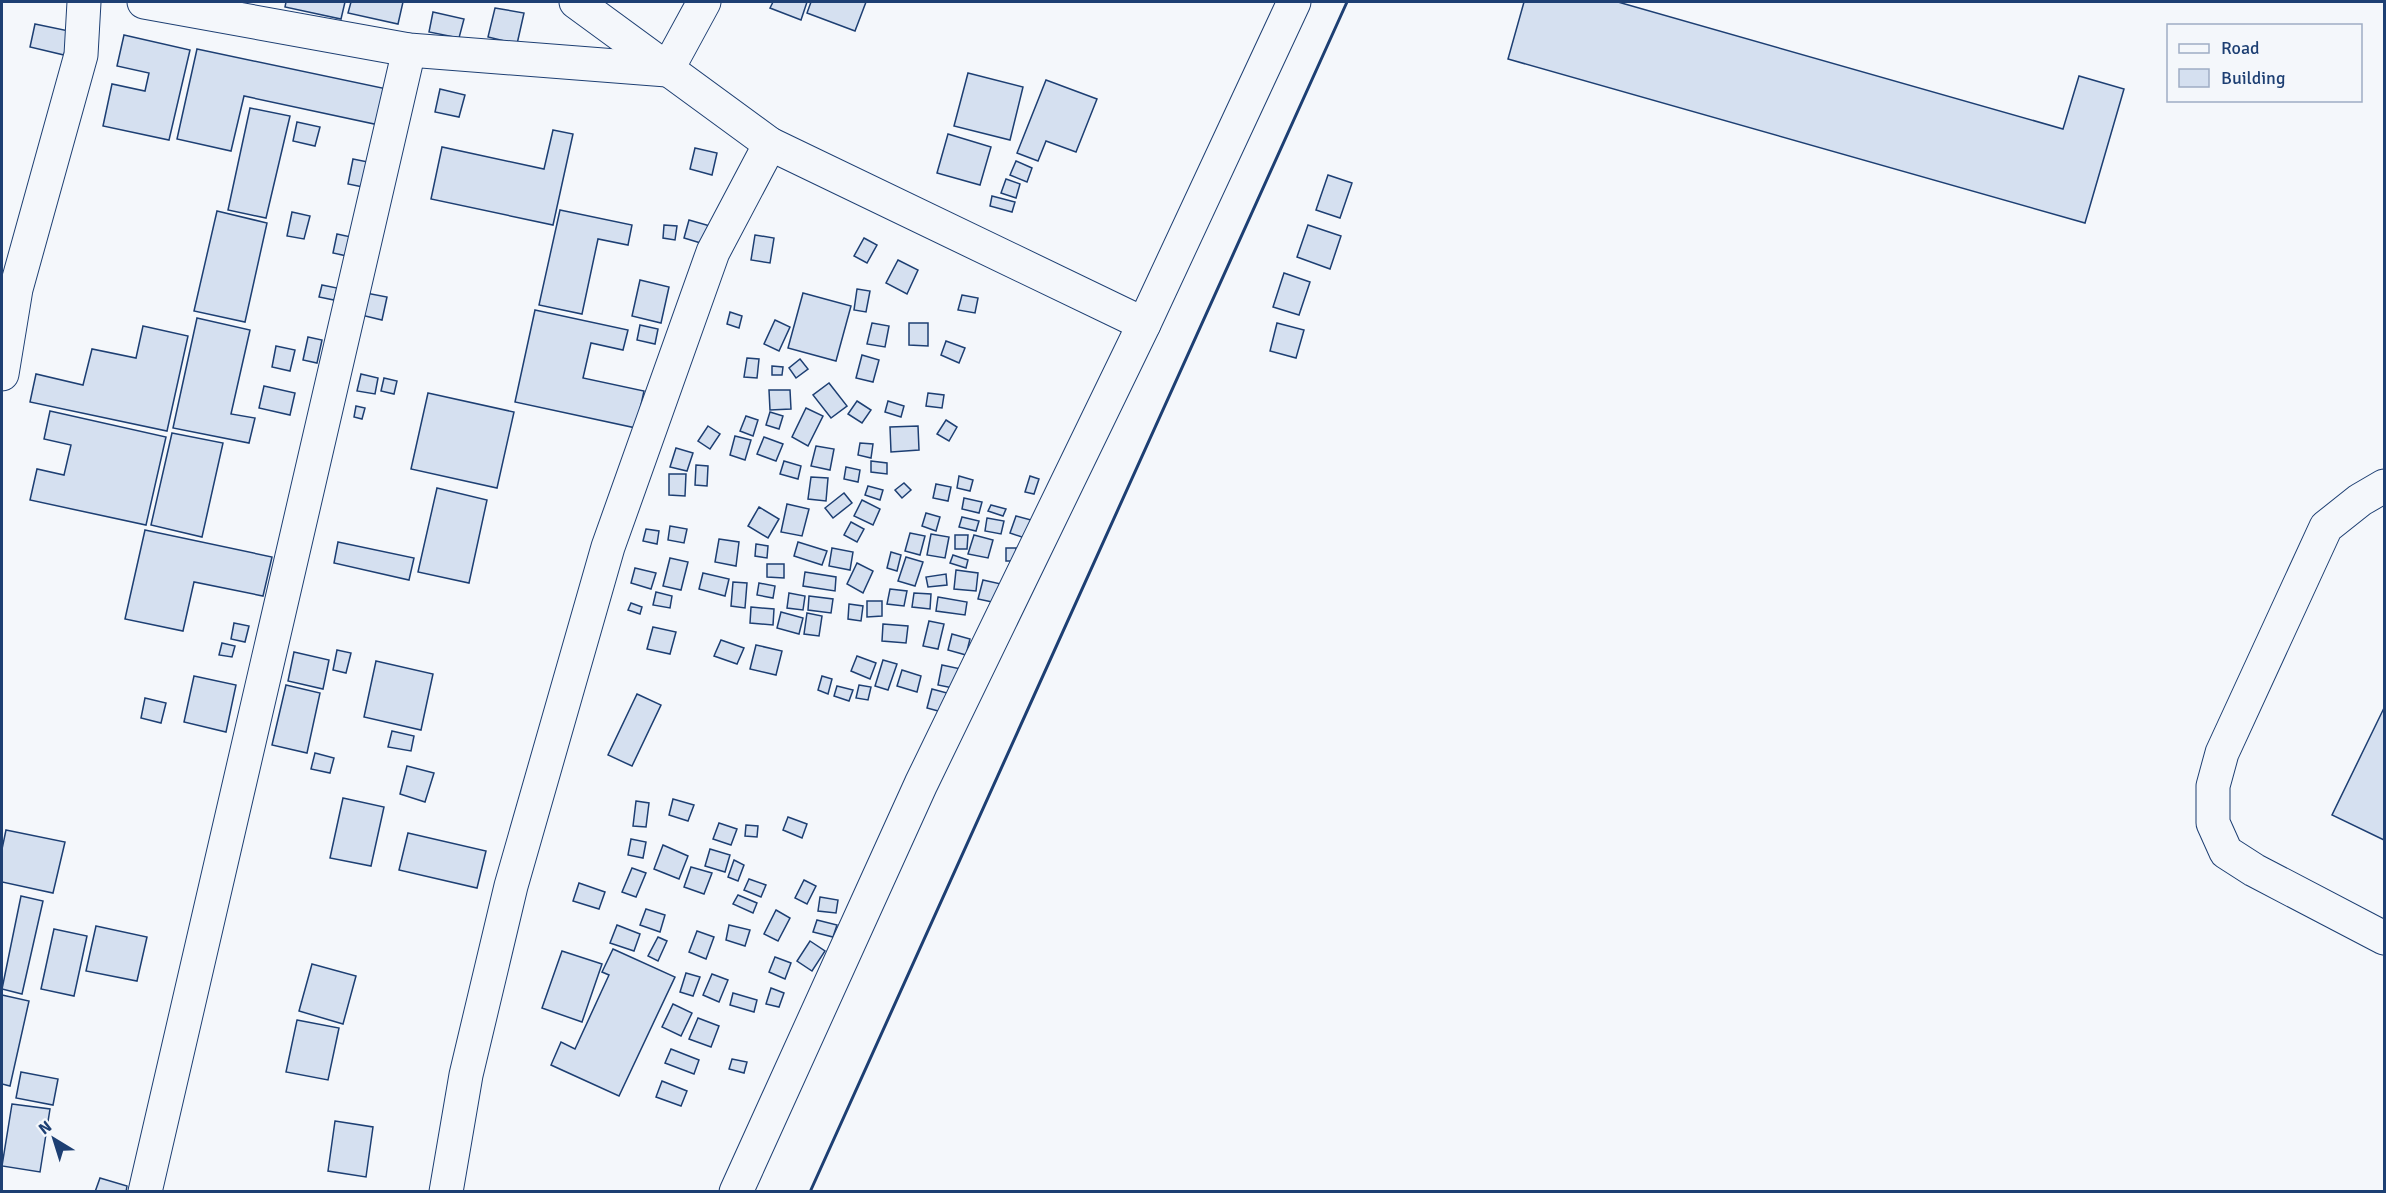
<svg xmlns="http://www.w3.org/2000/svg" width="2386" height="1193" viewBox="0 0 2386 1193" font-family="Signika,sans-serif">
  <rect width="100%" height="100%" fill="#f4f7fb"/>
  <g fill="#d5e0f0" stroke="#1d3f73" stroke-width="1.5">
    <path d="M286,2H345L341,19L285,7Z"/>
    <path d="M351,2H403L398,24L348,13Z"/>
    <path d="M773,2H807L801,20L770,8Z"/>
    <path d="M811,2H866L855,31L807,13Z"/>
    <path d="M1524,2H1618L2063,129L2079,76L2124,89L2085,223L1508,59Z"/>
    <path d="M495,8L524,13L517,44L488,37Z"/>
    <path d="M433,12L464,19L459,38L429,32Z"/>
    <path d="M35,24L69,31L64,55L30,47Z"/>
    <path d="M124,35L190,50L169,140L103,126L112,84L145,91L149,73L117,66Z"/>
    <path d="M197,49L387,89L379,125L244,96L231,151L177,139Z"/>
    <path d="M968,73L1023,87L1010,140L954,126Z"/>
    <path d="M1046,80L1097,99L1076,152L1046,141L1038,161L1017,153Z"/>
    <path d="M440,89L465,95L459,117L435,112Z"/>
    <path d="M250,108L290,116L266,218L228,210Z"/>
    <path d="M297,122L320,127L315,146L293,141Z"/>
    <path d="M553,130L573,134L553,225L431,199L442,147L544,169Z"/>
    <path d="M948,134L991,147L980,185L937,173Z"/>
    <path d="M695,148L717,153L712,175L690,169Z"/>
    <path d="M353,159L373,163L368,188L348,184Z"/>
    <path d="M1016,161L1032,168L1027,182L1010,175Z"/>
    <path d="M1328,175L1352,183L1340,218L1316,210Z"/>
    <path d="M1006,179L1020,184L1016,198L1001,193Z"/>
    <path d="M992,196L1015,202L1012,212L990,206Z"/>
    <path d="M560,210L632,225L628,245L598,239L582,314L539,305Z"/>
    <path d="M217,211L267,223L245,322L194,311Z"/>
    <path d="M292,212L310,216L304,239L287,236Z"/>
    <path d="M689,220L710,226L704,244L684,238Z"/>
    <path d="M664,225L677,226L675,240L663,238Z"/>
    <path d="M1308,225L1341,236L1330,269L1297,257Z"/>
    <path d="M337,234L351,237L347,256L333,253Z"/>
    <path d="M755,235L774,238L770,263L751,260Z"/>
    <path d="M864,238L877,245L867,263L854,256Z"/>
    <path d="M898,260L918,270L907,294L886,283Z"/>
    <path d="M1284,273L1310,282L1299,315L1273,307Z"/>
    <path d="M640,280L669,287L661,323L632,316Z"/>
    <path d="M322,285L337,288L334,300L319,297Z"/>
    <path d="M857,289L870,291L866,312L854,310Z"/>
    <path d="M366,293L387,297L382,320L361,315Z"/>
    <path d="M803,293L851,306L836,361L788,348Z"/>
    <path d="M962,295L978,298L975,313L958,310Z"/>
    <path d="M535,310L628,330L623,350L591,343L583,378L644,391L636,428L515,402Z"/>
    <path d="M730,312L742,316L739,328L727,324Z"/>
    <path d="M197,318L250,330L231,414L255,418L249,443L173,428Z"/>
    <path d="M775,320L790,327L779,351L764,344Z"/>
    <path d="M872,323L889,326L885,347L867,344Z"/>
    <path d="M909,323H928V346L909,345Z"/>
    <path d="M1277,323L1304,330L1296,358L1270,351Z"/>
    <path d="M640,325L658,329L655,344L637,340Z"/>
    <path d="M143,326L188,336L167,431L30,402L36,374L83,385L92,349L136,358Z"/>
    <path d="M308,337L322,340L317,363L303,360Z"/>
    <path d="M946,341L965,348L959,363L941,355Z"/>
    <path d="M276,346L295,350L290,371L272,367Z"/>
    <path d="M862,355L879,360L873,382L856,378Z"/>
    <path d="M747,358L759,359L757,378L744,377Z"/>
    <path d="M800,359L808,369L796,378L789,368Z"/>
    <path d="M772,366L783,367L782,375H772Z"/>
    <path d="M361,374L378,378L375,394L357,391Z"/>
    <path d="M384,378L397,381L394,394L381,391Z"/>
    <path d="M829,383L847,406L831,418L813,395Z"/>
    <path d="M264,386L295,393L290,415L259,408Z"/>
    <path d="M769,390H790L791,409L770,410Z"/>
    <path d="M428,393L514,412L497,488L411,469Z"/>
    <path d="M928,393L944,395L942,408L926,406Z"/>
    <path d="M857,401L871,410L862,423L848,414Z"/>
    <path d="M888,401L904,406L901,417L885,412Z"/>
    <path d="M356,406L365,408L362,419L354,417Z"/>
    <path d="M806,408L823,416L808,446L792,437Z"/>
    <path d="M50,411L166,437L146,525L30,500L37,469L64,475L71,445L44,439Z"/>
    <path d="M770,412L783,416L779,429L766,425Z"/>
    <path d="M746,416L758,420L753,436L740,431Z"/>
    <path d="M946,420L957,427L949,441L937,434Z"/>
    <path d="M708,426L720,434L710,449L698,441Z"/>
    <path d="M918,426L919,450L891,452L890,427Z"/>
    <path d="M172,433L223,443L202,537L151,525Z"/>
    <path d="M735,436L751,440L745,460L730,455Z"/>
    <path d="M764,437L783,444L776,461L757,454Z"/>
    <path d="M860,443L873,444L871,458L858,455Z"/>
    <path d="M816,446L834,449L830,470L811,466Z"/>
    <path d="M676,448L693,453L687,471L670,467Z"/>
    <path d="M784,461L801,466L798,479L780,474Z"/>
    <path d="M871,461L887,463V474L871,472Z"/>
    <path d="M696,465L708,466L707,486L695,485Z"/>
    <path d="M846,467L860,470L858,482L844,479Z"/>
    <path d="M669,474H686L685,496L669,495Z"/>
    <path d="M959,476L973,480L970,491L957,488Z"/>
    <path d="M1030,476L1039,479L1034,494L1025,492Z"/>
    <path d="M811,477L828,478L826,501L808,499Z"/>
    <path d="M904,483L911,490L902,498L895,490Z"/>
    <path d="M936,484L951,487L948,501L933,498Z"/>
    <path d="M868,486L883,490L880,500L865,495Z"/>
    <path d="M437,488L487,500L469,583L418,572Z"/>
    <path d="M844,493L852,503L833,518L825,508Z"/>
    <path d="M964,498L982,502L979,513L962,509Z"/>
    <path d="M862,500L880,509L873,525L854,516Z"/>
    <path d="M787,504L809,509L802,536L781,532Z"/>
    <path d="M991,505L1006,509L1003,516L988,511Z"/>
    <path d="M759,507L779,519L768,538L748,526Z"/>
    <path d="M926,513L940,517L936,531L922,526Z"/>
    <path d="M1016,516L1031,520L1025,538L1010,533Z"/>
    <path d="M962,517L979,521L976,531L959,527Z"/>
    <path d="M987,518L1004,521L1001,534L985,531Z"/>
    <path d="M851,522L864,529L857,542L844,535Z"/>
    <path d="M670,526L687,529L684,543L668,540Z"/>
    <path d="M646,529L659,531L657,544L643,541Z"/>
    <path d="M145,530L272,557L263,596L194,582L183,631L125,619Z"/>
    <path d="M910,533L925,536L920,555L905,551Z"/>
    <path d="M931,534L949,537L945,558L927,555Z"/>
    <path d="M955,535H968L967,549H955Z"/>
    <path d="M974,535L993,540L988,558L968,554Z"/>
    <path d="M719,539L739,542L736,566L715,562Z"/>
    <path d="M338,542L414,558L409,580L334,563Z"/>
    <path d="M798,542L827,551L822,565L794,556Z"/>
    <path d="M756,544L768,546L767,558L755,556Z"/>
    <path d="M832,548L853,552L850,570L829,566Z"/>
    <rect x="1006" y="548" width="10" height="13"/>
    <path d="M891,552L901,555L897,571L887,568Z"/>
    <path d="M953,555L968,560L966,568L950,563Z"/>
    <path d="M906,557L923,562L915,586L898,581Z"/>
    <path d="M670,558L688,562L681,590L663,586Z"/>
    <path d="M857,563L873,571L863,593L847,584Z"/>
    <path d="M767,564H784V578L767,577Z"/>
    <path d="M635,568L656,573L651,589L631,583Z"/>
    <path d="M956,570L978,573L976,591L954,589Z"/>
    <path d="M805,572L836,577L835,591L803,586Z"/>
    <path d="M703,573L729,579L725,596L699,589Z"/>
    <path d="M946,574L947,585L928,587L926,577Z"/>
    <path d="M983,580L1001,584L997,603L978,599Z"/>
    <path d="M733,582L747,583L745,608L731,606Z"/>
    <path d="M759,583L775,586L773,598L757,595Z"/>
    <path d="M890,589L907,591L904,606L887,604Z"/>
    <path d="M656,592L672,596L670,608L653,605Z"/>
    <path d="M789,593L805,596L803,610L787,608Z"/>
    <path d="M914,593L931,594L930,609L912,607Z"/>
    <path d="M809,596L833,599L831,613L808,610Z"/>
    <path d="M938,597L967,602L965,615L936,611Z"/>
    <path d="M867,601H882V616L867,617Z"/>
    <path d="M631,603L642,607L640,614L628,610Z"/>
    <path d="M849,604L863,606L861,621L848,619Z"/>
    <path d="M751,607L774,609L773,625L750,623Z"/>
    <path d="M781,612L803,618L799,634L777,628Z"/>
    <path d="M807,613L822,616L819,636L804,634Z"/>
    <path d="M929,621L944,624L938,649L923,646Z"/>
    <path d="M234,623L249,626L245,642L231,639Z"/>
    <path d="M883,624L908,626L906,643L882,641Z"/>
    <path d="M653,627L676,632L670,654L647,649Z"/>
    <path d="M952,634L970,639L966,655L948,650Z"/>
    <path d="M721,640L744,648L737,664L714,656Z"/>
    <path d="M222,643L235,646L232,657L219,655Z"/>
    <path d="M756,645L782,651L776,675L750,669Z"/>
    <path d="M337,650L351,653L346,673L333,670Z"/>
    <path d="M294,652L329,660L323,689L288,681Z"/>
    <path d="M857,656L876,663L870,679L851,671Z"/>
    <path d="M883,660L897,664L888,690L875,686Z"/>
    <path d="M376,661L433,674L421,730L364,717Z"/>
    <path d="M942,665L961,669L958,689L938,685Z"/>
    <path d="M902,670L921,676L917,692L897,686Z"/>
    <path d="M194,676L236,685L226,732L184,722Z"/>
    <path d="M822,676L832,679L828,694L818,690Z"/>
    <path d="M286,685L320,693L307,753L272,745Z"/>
    <path d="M859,685L871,687L868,700L856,698Z"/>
    <path d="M837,686L853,690L849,701L834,696Z"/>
    <path d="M932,689L947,693L942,712L927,708Z"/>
    <path d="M637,694L661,705L632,766L608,755Z"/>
    <path d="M145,698L166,703L161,723L141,718Z"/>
    <path d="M2384,708V840L2332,815Z"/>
    <path d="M392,731L414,736L411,751L388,747Z"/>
    <path d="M315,753L334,758L330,773L311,769Z"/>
    <path d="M407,766L434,773L425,802L400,794Z"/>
    <path d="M343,798L384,807L371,866L330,858Z"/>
    <path d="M673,799L694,805L688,821L669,815Z"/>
    <path d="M636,801L649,803L646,827L633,826Z"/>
    <path d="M788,817L807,824L802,838L783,830Z"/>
    <path d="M719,823L737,829L731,845L713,839Z"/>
    <path d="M746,825L758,826L757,837L745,836Z"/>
    <path d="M6,830L65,842L53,893L2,882V849Z"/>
    <path d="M408,833L486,851L477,888L399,870Z"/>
    <path d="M631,839L646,842L643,858L628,855Z"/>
    <path d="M663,845L688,856L679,879L654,869Z"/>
    <path d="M710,849L730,855L725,872L705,866Z"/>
    <path d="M734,860L744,865L738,881L728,877Z"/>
    <path d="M691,867L712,873L704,894L684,887Z"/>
    <path d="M632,868L646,873L636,897L622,892Z"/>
    <path d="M749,879L766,885L761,897L744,890Z"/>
    <path d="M804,880L816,886L807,904L795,898Z"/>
    <path d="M579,883L605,892L599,909L573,901Z"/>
    <path d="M738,895L757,903L753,913L733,904Z"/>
    <path d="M21,896L43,901L22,994L2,989Z"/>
    <path d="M820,897L838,900L836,913L818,911Z"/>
    <path d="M646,909L665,915L660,932L640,925Z"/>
    <path d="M776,910L790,918L778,941L764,934Z"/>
    <path d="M817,920L837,925L833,937L813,932Z"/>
    <path d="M617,925L640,934L634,951L610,943Z"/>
    <path d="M729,925L750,930L745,946L726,940Z"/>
    <path d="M96,926L147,937L137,981L86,971Z"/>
    <path d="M54,929L87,936L74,996L41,989Z"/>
    <path d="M697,931L714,937L706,959L689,952Z"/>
    <path d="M658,937L667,941L658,961L648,956Z"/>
    <path d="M810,941L825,951L812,971L797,961Z"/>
    <path d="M613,949L675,977L619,1096L551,1065L561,1042L575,1049L609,975L602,972Z"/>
    <path d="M562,951L602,964L582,1022L542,1008Z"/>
    <path d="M775,957L791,963L785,979L769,972Z"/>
    <path d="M312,964L356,976L343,1024L299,1011Z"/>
    <path d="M686,973L700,977L693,996L680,992Z"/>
    <path d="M712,974L728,980L719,1002L703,995Z"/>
    <path d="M771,988L784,993L779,1007L766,1004Z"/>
    <path d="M733,993L757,1000L754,1012L730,1005Z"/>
    <path d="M2,995L29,1001L10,1086L2,1084Z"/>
    <path d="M673,1004L692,1013L681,1036L662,1027Z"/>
    <path d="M698,1018L719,1026L711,1047L689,1039Z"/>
    <path d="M297,1020L339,1028L328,1080L286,1072Z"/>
    <path d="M671,1049L699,1060L694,1074L665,1063Z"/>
    <path d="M732,1059L747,1062L744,1073L729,1069Z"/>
    <path d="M21,1072L58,1079L53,1105L16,1098Z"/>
    <path d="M662,1081L687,1091L681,1106L656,1097Z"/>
    <path d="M12,1104L50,1109L40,1172L2,1166Z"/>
    <path d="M335,1121L373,1127L366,1177L328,1171Z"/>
    <path d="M100,1178L127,1186L126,1192H95Z"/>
  </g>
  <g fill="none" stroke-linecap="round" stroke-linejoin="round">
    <defs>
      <g id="minor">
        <path d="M144,2L409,50L667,70L704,2"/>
        <path d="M576,2L770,144L1144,324"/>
        <path d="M2,374L16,289L81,55L84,2"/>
        <path d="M2384,486L2360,500L2326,527L2222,753L2213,786V823L2226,852L2254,870L2384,938"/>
        <path d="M145,1192L409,50"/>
        <path d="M446,1192L466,1075L511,886L608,547L713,252L770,144"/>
        <path d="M736,1192L921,784L1144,324L1294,2"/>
      </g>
    </defs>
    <use href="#minor" stroke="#1d3f73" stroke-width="35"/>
    <use href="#minor" stroke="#f4f7fb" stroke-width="33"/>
    <path stroke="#1d3f73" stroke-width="3" d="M810,1192L1347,2"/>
  </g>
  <rect width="2386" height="1193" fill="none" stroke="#1d3f73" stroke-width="6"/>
  <rect x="2167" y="24" width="195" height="78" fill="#f4f7fb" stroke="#9eadc5" stroke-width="1.5"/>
  <rect x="2179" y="44" width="30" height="9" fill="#f4f7fb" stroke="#9eadc5" stroke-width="1.5"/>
  <text x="2221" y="54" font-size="18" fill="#1d3f73">Road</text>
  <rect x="2179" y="69" width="30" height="18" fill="#d5e0f0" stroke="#9eadc5" stroke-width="1.5"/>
  <text x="2221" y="84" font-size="18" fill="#1d3f73">Building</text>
  <g transform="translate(54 1139) rotate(322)" stroke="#f4f7fb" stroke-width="4.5" paint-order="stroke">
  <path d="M0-4.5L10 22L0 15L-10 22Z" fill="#1d3f73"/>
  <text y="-9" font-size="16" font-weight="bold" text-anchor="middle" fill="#1d3f73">N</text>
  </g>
</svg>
